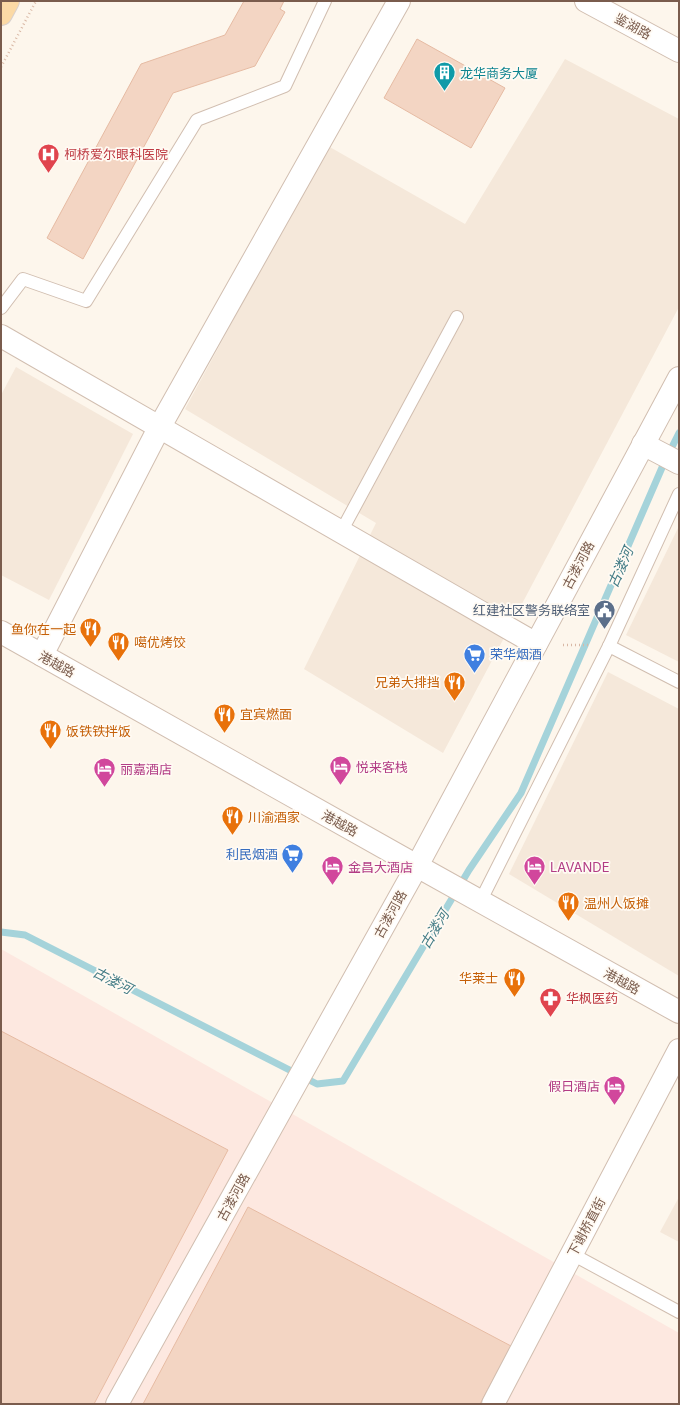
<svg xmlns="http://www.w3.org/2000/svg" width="680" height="1405" viewBox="0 0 680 1405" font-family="Inter,'Noto Sans SC',sans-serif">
  <rect width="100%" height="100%" fill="#fdf6ec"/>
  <g fill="#f5e8da">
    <path d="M565,59L679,119V307L443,753L304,669L376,523L185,409L328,146L465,224Z"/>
    <path d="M16,367L133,434L49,600L1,575V395Z"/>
    <path d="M679,526V662L626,635Z"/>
    <path d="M608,672L679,709V976L509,874Z"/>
    <path d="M679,1197V1242L660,1232Z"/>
  </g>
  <path fill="#fde8e0" d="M1,949L679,1333V1404H1Z"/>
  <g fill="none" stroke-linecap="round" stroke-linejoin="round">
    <path stroke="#a5d3da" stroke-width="7" d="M1,932L25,935L317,1084L343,1081L469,870L521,793L664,463L679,433"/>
  </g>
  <g fill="#f3d5c3" stroke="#e6bba3">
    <path d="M244,1H284L280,9L285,12L255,66L173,93L83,259L47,238L141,64L225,35Z"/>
    <path d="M417,39L505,88L471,148L384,98Z"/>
    <path d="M1,1031L228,1150L94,1404H1Z"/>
    <path d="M248,1207L511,1346L480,1404H143Z"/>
  </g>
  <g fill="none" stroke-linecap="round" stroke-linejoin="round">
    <defs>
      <g id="service">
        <path d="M1,308L23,279L86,301L197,120L285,86L325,1"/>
        <path d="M341,532L457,317"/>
        <path d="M609,646L679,682"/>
        <path d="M480,902L609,646L679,494"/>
        <path d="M572,1254L679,1312"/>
      </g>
      <g id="minor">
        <path d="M1,336L536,644"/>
        <path d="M643,444L679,463"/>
        <path d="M1,632L417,866L679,1012"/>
        <path d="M42,655L159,428L399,1"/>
        <path d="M117,1404L417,866L679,378"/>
        <path d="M493,1404L679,1050"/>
      </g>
      <path id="tertiary" d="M586,1L679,51"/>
      <path id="primary" d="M1,14L8,1"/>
    </defs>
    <use href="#service" stroke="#d1beb0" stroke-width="14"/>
    <use href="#minor" stroke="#d1beb0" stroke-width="24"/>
    <use href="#tertiary" stroke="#d1beb0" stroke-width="24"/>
    <use href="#primary" stroke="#dad1cd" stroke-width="24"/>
    <g stroke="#d9b8a5" stroke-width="2.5" stroke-dasharray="1 3" stroke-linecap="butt">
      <path d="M1,67L36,1"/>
      <path d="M563,645H590"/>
    </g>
    <use href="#service" stroke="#fff" stroke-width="12"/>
    <use href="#minor" stroke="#fff" stroke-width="22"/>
    <use href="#tertiary" stroke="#fff" stroke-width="22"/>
    <use href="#primary" stroke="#fbd9a5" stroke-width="22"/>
  </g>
  <defs>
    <symbol id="building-pin" viewBox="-11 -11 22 30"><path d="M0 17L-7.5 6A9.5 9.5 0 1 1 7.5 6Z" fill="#0f9aa8" stroke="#fffaf3"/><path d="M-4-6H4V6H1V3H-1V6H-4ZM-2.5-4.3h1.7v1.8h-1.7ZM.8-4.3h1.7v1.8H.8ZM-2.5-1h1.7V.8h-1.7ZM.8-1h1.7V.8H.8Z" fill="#fff"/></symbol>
    <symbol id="hospital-pin" viewBox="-11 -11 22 30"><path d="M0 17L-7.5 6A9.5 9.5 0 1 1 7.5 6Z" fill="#e0444e" stroke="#fffaf3"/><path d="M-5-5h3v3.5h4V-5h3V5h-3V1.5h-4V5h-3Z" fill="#fff"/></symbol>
    <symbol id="civic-pin" viewBox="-11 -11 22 30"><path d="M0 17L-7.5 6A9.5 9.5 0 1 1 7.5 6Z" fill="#5c6f8a" stroke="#fffaf3"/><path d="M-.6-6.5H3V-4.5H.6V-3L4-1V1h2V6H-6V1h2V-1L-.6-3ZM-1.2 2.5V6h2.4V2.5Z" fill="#fff"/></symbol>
    <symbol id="restaurant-pin" viewBox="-11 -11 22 30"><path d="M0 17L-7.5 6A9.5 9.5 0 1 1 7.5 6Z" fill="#e8710a" stroke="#fffaf3"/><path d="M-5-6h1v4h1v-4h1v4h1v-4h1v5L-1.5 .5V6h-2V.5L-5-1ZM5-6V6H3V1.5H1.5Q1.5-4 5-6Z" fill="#fff"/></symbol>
    <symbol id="supermarket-pin" viewBox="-11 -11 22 30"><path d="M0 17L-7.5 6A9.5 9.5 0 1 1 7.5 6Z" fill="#3f7fe0" stroke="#fffaf3"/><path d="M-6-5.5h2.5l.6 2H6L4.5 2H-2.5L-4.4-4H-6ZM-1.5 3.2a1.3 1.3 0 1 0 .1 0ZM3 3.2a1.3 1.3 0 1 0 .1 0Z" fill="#fff"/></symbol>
    <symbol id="hotel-pin" viewBox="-11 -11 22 30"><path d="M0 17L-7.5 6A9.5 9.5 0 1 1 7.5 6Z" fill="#d1479c" stroke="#fffaf3"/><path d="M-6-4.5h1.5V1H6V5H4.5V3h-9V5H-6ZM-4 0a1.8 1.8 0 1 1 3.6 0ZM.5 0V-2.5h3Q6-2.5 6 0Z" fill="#fff"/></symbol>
    <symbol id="pharmacy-pin" viewBox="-11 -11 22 30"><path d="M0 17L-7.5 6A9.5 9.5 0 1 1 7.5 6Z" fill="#e0444e" stroke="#fffaf3"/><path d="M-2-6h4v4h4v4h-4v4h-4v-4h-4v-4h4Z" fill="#fff"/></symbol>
  </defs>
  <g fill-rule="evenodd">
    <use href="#building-pin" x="432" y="60" width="25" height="34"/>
    <use href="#hospital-pin" x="36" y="142" width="25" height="34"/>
    <use href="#civic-pin" x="592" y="598" width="25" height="34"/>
    <use href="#restaurant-pin" x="78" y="616" width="25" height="34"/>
    <use href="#restaurant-pin" x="106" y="630" width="25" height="34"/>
    <use href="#supermarket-pin" x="462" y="642" width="25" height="34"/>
    <use href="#restaurant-pin" x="442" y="670" width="25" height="34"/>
    <use href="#restaurant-pin" x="212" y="702" width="25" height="34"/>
    <use href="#restaurant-pin" x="38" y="718" width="25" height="34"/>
    <use href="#hotel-pin" x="328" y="754" width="25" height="34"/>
    <use href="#hotel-pin" x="92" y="756" width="25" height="34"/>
    <use href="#restaurant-pin" x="220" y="804" width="25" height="34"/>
    <use href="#supermarket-pin" x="280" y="842" width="25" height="34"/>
    <use href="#hotel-pin" x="320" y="854" width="25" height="34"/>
    <use href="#hotel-pin" x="522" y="854" width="25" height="34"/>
    <use href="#restaurant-pin" x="556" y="890" width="25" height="34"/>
    <use href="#restaurant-pin" x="502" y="966" width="25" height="34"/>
    <use href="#pharmacy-pin" x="538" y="986" width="25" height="34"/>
    <use href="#hotel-pin" x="602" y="1074" width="25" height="34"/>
  </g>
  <g text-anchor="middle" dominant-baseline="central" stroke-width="3.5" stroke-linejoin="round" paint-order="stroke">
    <g font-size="13" fill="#7a5c4d" stroke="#fffaf3">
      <text transform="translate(633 26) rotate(28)">鉴湖路</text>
      <text transform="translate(578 565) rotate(-62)">古溇河路</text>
      <text transform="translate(57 664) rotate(29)">港越路</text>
      <text transform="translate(340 823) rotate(29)">港越路</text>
      <text transform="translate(390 914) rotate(-61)">古溇河路</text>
      <text transform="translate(622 981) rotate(29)">港越路</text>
      <text transform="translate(233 1197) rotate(-61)">古溇河路</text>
      <text transform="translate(586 1227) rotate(-62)">下谢桥直街</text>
    </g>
    <g font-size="13" fill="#0d838f" stroke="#fffaf3" text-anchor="start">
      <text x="460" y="73">龙华商务大厦</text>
    </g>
    <g font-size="13" fill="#be3a42" stroke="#fffaf3" text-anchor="start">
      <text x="64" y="154">柯桥爱尔眼科医院</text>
      <text x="566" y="998">华枫医药</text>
    </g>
    <g font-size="13" fill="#4e5e75" stroke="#fffaf3" text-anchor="end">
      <text x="590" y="610">红建社区警务联络室</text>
    </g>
    <g font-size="13" fill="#c56008" stroke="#fffaf3" text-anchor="start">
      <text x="76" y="629" text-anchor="end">鱼你在一起</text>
      <text x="134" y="642">噶优烤饺</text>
      <text x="440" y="682" text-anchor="end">兄弟大排挡</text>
      <text x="240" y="714">宜宾燃面</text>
      <text x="66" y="731">饭铁铁拌饭</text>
      <text x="248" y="817">川渝酒家</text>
      <text x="584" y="903">温州人饭摊</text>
      <text x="498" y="978" text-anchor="end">华莱士</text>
    </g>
    <g font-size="13" fill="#366cbe" stroke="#fffaf3" text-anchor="start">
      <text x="490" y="654">荣华烟酒</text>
      <text x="278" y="854" text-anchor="end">利民烟酒</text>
    </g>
    <g font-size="13" fill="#b23c85" stroke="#fffaf3" text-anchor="start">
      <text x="356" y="767">悦来客栈</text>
      <text x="120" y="769">丽嘉酒店</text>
      <text x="348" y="867">金昌大酒店</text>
      <text x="550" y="867">LAVANDE</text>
      <text x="600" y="1086" text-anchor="end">假日酒店</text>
    </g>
    <g font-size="14" font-style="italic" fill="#437c86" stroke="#fffaf3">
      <text transform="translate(620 567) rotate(-66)">古溇河</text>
      <text transform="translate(434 929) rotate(-59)">古溇河</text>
      <text transform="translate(113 980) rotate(27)">古溇河</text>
    </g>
  </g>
  <rect width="680" height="1405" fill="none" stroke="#7a5c4d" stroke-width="4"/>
</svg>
